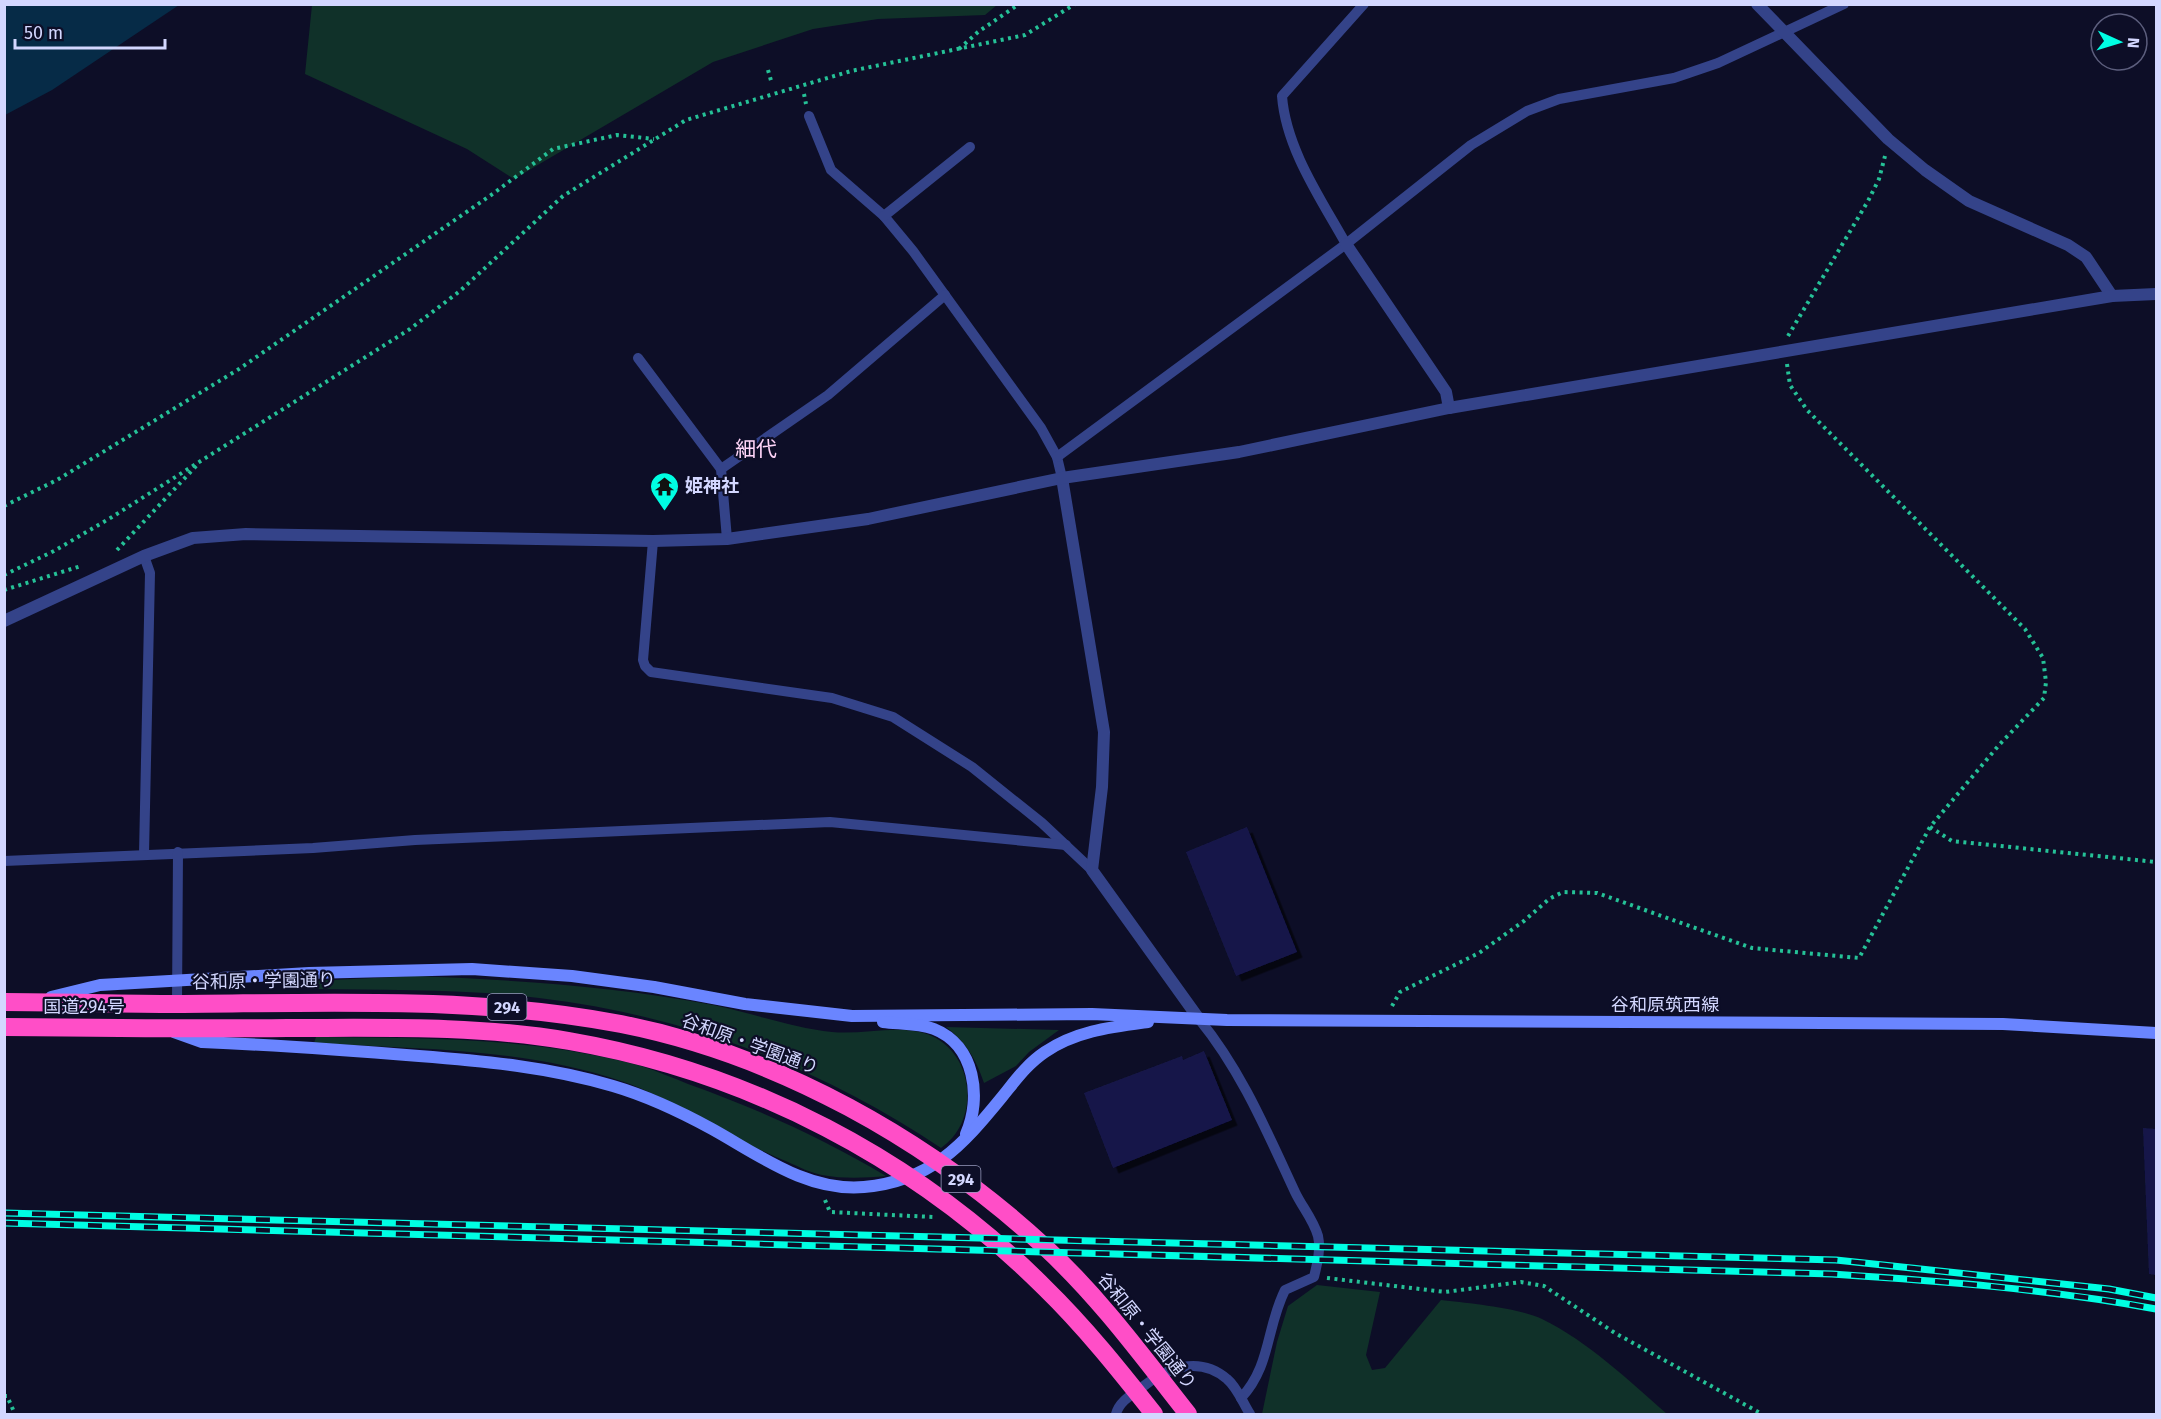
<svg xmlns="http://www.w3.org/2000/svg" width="2161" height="1419" viewBox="0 0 2161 1419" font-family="'Fira Sans','Noto Sans JP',sans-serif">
  <defs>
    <filter id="shadow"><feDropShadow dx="5.5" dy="5.5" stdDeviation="0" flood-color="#0009"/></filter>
  </defs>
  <rect width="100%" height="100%" fill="#0d0e27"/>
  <g fill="#103129">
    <path d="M312,5V4L997,5L985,15L878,19L813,29L713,62L514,179L467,149L305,74Z"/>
    <path d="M415,976C515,980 615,986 713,1005C752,1013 792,1028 832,1032C863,1035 898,1024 927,1034C975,1051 981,1121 941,1148C820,1067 684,1015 539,998C464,989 388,990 312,989L311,981Z"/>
    <path d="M946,1027L1059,1030L1029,1052L1016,1066L984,1083C976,1059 966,1042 946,1027Z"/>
    <path d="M316,1037C424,1038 536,1037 641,1066C657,1071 673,1078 688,1084C758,1109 822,1138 886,1176C864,1178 844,1179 822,1175C811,1173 799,1167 788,1162C730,1139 680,1101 621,1081C523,1048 416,1049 314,1043Z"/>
    <path d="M1317,1285L1380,1292L1366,1355L1372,1370L1385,1368L1441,1300C1467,1303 1520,1308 1542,1319C1589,1342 1628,1380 1667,1414H1262L1277,1342L1288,1306Z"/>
  </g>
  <path fill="#062b47" d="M5,4H179V5L52,90L5,115Z"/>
  <g fill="#171849" filter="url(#shadow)">
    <path d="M1247,827L1297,952L1236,976L1186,852Z"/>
    <path d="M1204,1051L1232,1120L1113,1168L1084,1093L1182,1056L1183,1060Z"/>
    <path d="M2143,1128L2156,1129V1275L2149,1274Z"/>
  </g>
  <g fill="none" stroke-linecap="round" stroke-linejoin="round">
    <g stroke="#25c197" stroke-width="4" stroke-dasharray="3 4.5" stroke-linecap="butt">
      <path d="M959,49L978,32L1019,4"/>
      <path d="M768,70L772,84"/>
      <path d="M804,94L806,104"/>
      <path d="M1788,336L1868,201L1879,179L1885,156"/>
      <path d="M4,506L57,480L239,369L494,193L553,149L617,135L654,139"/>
      <path d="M117,550L198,464"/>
      <path d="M4,575L54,551L112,517L410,329L460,291L563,196L686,120L851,71L1025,35L1075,4"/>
      <path d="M4,590L81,566"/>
      <path d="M1930,827L1952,841L2156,862"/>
      <path d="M1392,1006L1400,992L1479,953L1524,921L1549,899L1563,892L1597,893L1752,948L1859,958L1930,827L1999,745L2044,698L2046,682L2043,658L2025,629L1807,410L1790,385L1787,364"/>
      <path d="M825,1200L830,1212L933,1217"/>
      <path d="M1327,1278L1445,1292L1521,1282L1544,1286L1615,1333L1762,1414"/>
      <path d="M4,1396H7L15,1414"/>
    </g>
    <g stroke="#344389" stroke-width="10">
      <path d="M809,116L831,170L884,216L913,251L1041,428L1057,457L1062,478"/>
      <path d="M884,216L970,147"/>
      <path d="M1346,244C1321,199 1286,149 1282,96L1364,4"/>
      <path d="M638,358L721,469L727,539"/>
      <path d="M1057,457L1346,244L1471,145L1527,111L1559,99L1674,78L1718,63L1844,4"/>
      <path d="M721,469L828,395L945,295"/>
      <path d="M653,541L643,660L645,666L651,672L832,698L893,717L972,767L1042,823L1092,870"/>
      <path d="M144,556L150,573L144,854"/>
      <path d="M4,861L313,848L415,840L830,822L1066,845"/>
      <path d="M177,1004L178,852"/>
      <path d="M1199,1019C1241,1070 1267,1132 1295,1192C1302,1207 1313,1219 1318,1236C1321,1250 1317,1264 1314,1277L1285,1290C1266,1328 1271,1366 1241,1398"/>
      <path d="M1116,1414C1119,1402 1131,1395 1141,1388C1166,1368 1199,1355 1227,1379C1237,1387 1243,1403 1250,1414"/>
    </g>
    <g stroke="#344389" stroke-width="12">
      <path d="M1757,4L1888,139L1925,170L1969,201L2068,245L2086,257L2112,296"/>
      <path d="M1346,244L1446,392L1449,408"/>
      <path d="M1062,478L1104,732L1102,787L1092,870L1199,1019"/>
      <path d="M4,621L144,556L193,538L246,534L653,541L727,539L868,519L1062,478L1239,452L1449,408L2112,296L2156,294"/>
    </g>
    <g stroke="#6a85ff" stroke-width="12">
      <path d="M51,997L100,985L309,973L472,969L572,976L654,987L745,1004L852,1016L1092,1014L1227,1020L2003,1024L2156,1033"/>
      <path d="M883,1022C899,1024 918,1023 934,1029C975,1045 982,1098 966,1134"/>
      <path d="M174,1032L202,1042C274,1045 346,1050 419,1056C484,1061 549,1067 613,1086C647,1096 681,1112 712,1129C759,1155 807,1192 864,1187C931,1181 962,1146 1002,1097C1015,1081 1027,1064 1045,1052C1076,1031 1111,1027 1148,1022"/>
    </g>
    <g stroke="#ff4ec7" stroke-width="18">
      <path d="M4,1002C62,1002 120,1004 177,1004C327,1003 474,996 621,1024C778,1055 929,1140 1046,1248C1100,1298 1143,1357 1188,1414"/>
      <path d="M4,1027C99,1028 193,1029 287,1028C381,1028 476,1025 569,1041C749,1072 916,1159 1045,1288C1085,1327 1120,1371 1154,1414"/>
    </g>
    <defs>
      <g id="rail">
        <path d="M4,1213L1836,1260L2109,1289L2156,1298"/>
        <path d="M4,1223L1832,1274C1940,1281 2049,1289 2156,1309"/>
      </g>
    </defs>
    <use href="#rail" stroke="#00fee3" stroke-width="7"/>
    <use href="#rail" stroke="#0d0e27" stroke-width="4.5" stroke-dasharray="14" stroke-linecap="butt"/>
  </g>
  <defs>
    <symbol id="temple-pin" viewBox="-11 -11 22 30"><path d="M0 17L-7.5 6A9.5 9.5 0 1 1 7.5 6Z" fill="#00fee3" stroke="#0d0e27"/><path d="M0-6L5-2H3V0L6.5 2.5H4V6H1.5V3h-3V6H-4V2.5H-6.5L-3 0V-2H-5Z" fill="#111"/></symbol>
  </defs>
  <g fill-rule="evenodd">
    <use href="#temple-pin" x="648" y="470" width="33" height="45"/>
  </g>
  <g text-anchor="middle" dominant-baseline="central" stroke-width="4.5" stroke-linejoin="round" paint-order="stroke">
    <g fill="#0d0e27" stroke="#989bbe" stroke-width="1.5">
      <rect x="487.5" y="994" width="39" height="26" rx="4.5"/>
      <rect x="941.5" y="1166" width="39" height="26" rx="4.5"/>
    </g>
    <g font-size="16" font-weight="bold" fill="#d3d7ff">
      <text x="507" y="1007">294</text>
      <text x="961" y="1179">294</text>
    </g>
    <g font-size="18" font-weight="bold" fill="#d3d7ff" stroke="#0d0e27" text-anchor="start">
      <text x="685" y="486">姫神社</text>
    </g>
    <g font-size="18" fill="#d3d7ff" stroke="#0d0e27">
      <text transform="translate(264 981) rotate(-1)">谷和原・学園通り</text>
      <text x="1665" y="1005">谷和原筑西線</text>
      <text x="84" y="1007">国道294号</text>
      <text transform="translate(750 1044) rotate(20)">谷和原・学園通り</text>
      <text transform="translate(1147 1331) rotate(51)">谷和原・学園通り</text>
    </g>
    <g font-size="21" fill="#ffd5f8" stroke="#0d0e27">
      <text x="756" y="449">細代</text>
    </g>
  </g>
  <rect width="2161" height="1419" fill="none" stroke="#d3d7ff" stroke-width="12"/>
  <g transform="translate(2119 42) rotate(94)"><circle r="28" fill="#0d0e27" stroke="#5c5e7d" stroke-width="1.5"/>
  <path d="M0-4.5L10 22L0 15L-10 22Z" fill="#00fee3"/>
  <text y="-9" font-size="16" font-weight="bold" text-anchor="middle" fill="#d3d7ff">N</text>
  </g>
  <path d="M15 39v9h150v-9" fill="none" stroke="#d3d7ff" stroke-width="3"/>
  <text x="24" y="39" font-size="18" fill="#d3d7ff" stroke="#0d0e27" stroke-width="4.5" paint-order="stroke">50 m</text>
</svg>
